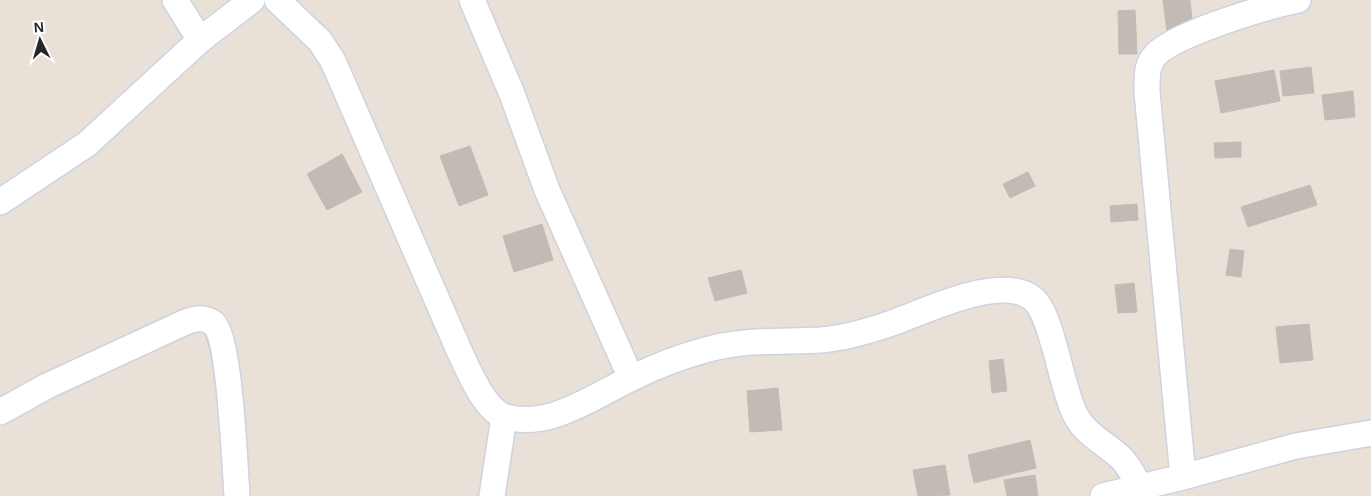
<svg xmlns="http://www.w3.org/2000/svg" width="1371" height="496" viewBox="0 0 1371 496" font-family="Arial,sans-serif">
  <rect width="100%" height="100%" fill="#e9e0d8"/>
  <g fill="#c1bab5" stroke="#c4bcb2">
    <path d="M1163,0H1190L1193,29L1167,32Z"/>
    <path d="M1135,10L1137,54H1119L1118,11Z"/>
    <path d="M1311,67L1314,93L1283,96L1280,71Z"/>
    <path d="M1274,70L1280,101L1221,113L1215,81Z"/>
    <path d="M1353,91L1355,117L1325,120L1322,95Z"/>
    <path d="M1241,142V157L1215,158L1214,143Z"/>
    <path d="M470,146L488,195L459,206L440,156Z"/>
    <path d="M342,154L362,192L327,210L307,174Z"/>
    <path d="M1028,172L1035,186L1010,198L1003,184Z"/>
    <path d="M1310,185L1317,205L1248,227L1241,207Z"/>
    <path d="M1137,204L1138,220L1111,222L1110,206Z"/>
    <path d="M542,224L553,260L514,272L503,236Z"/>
    <path d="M1230,249L1244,251L1241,277L1226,275Z"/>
    <path d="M741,270L747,293L715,301L708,278Z"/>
    <path d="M1134,283L1137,312L1118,313L1115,285Z"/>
    <path d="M1309,324L1313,360L1280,363L1276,327Z"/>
    <path d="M1003,359L1007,391L992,393L989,361Z"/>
    <path d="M778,388L782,430L750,432L747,391Z"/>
    <path d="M1030,440L1036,468L974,483L968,455Z"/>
    <path d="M945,465L950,495L918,496L913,470Z"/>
    <path d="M1035,475L1038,496H1007L1004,480Z"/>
  </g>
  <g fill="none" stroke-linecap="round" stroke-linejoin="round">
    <defs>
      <g id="minor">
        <path d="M175,0L200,40"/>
        <path d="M277,0L320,41L333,61L458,348C467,367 484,411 506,417C550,429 594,396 632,378C656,366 682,356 709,349C746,339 783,342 821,340C845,338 869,331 892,323C926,311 1000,274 1032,298C1052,312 1061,387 1075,414C1085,435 1106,443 1122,459C1129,466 1135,478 1140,488"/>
        <path d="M472,0L512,94L547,190L631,378"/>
        <path d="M0,202L87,144L200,40L252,0"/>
        <path d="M0,412L47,386L177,326C188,321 201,314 213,323C230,337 235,468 237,496"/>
        <path d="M1183,477L1147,92C1147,81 1146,67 1153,58C1168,35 1269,6 1298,0"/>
        <path d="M492,496L504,417"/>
        <path d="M1103,496L1183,477L1296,446L1371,433"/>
      </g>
    </defs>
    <use href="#minor" stroke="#ced3e0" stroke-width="28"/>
    <use href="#minor" stroke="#fff" stroke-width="25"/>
  </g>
  <g transform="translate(40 40) rotate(355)" stroke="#ffffff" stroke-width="4" paint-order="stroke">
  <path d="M0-4L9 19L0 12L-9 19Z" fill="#272727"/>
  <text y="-8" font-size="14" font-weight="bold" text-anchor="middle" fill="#272727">N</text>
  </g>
</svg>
